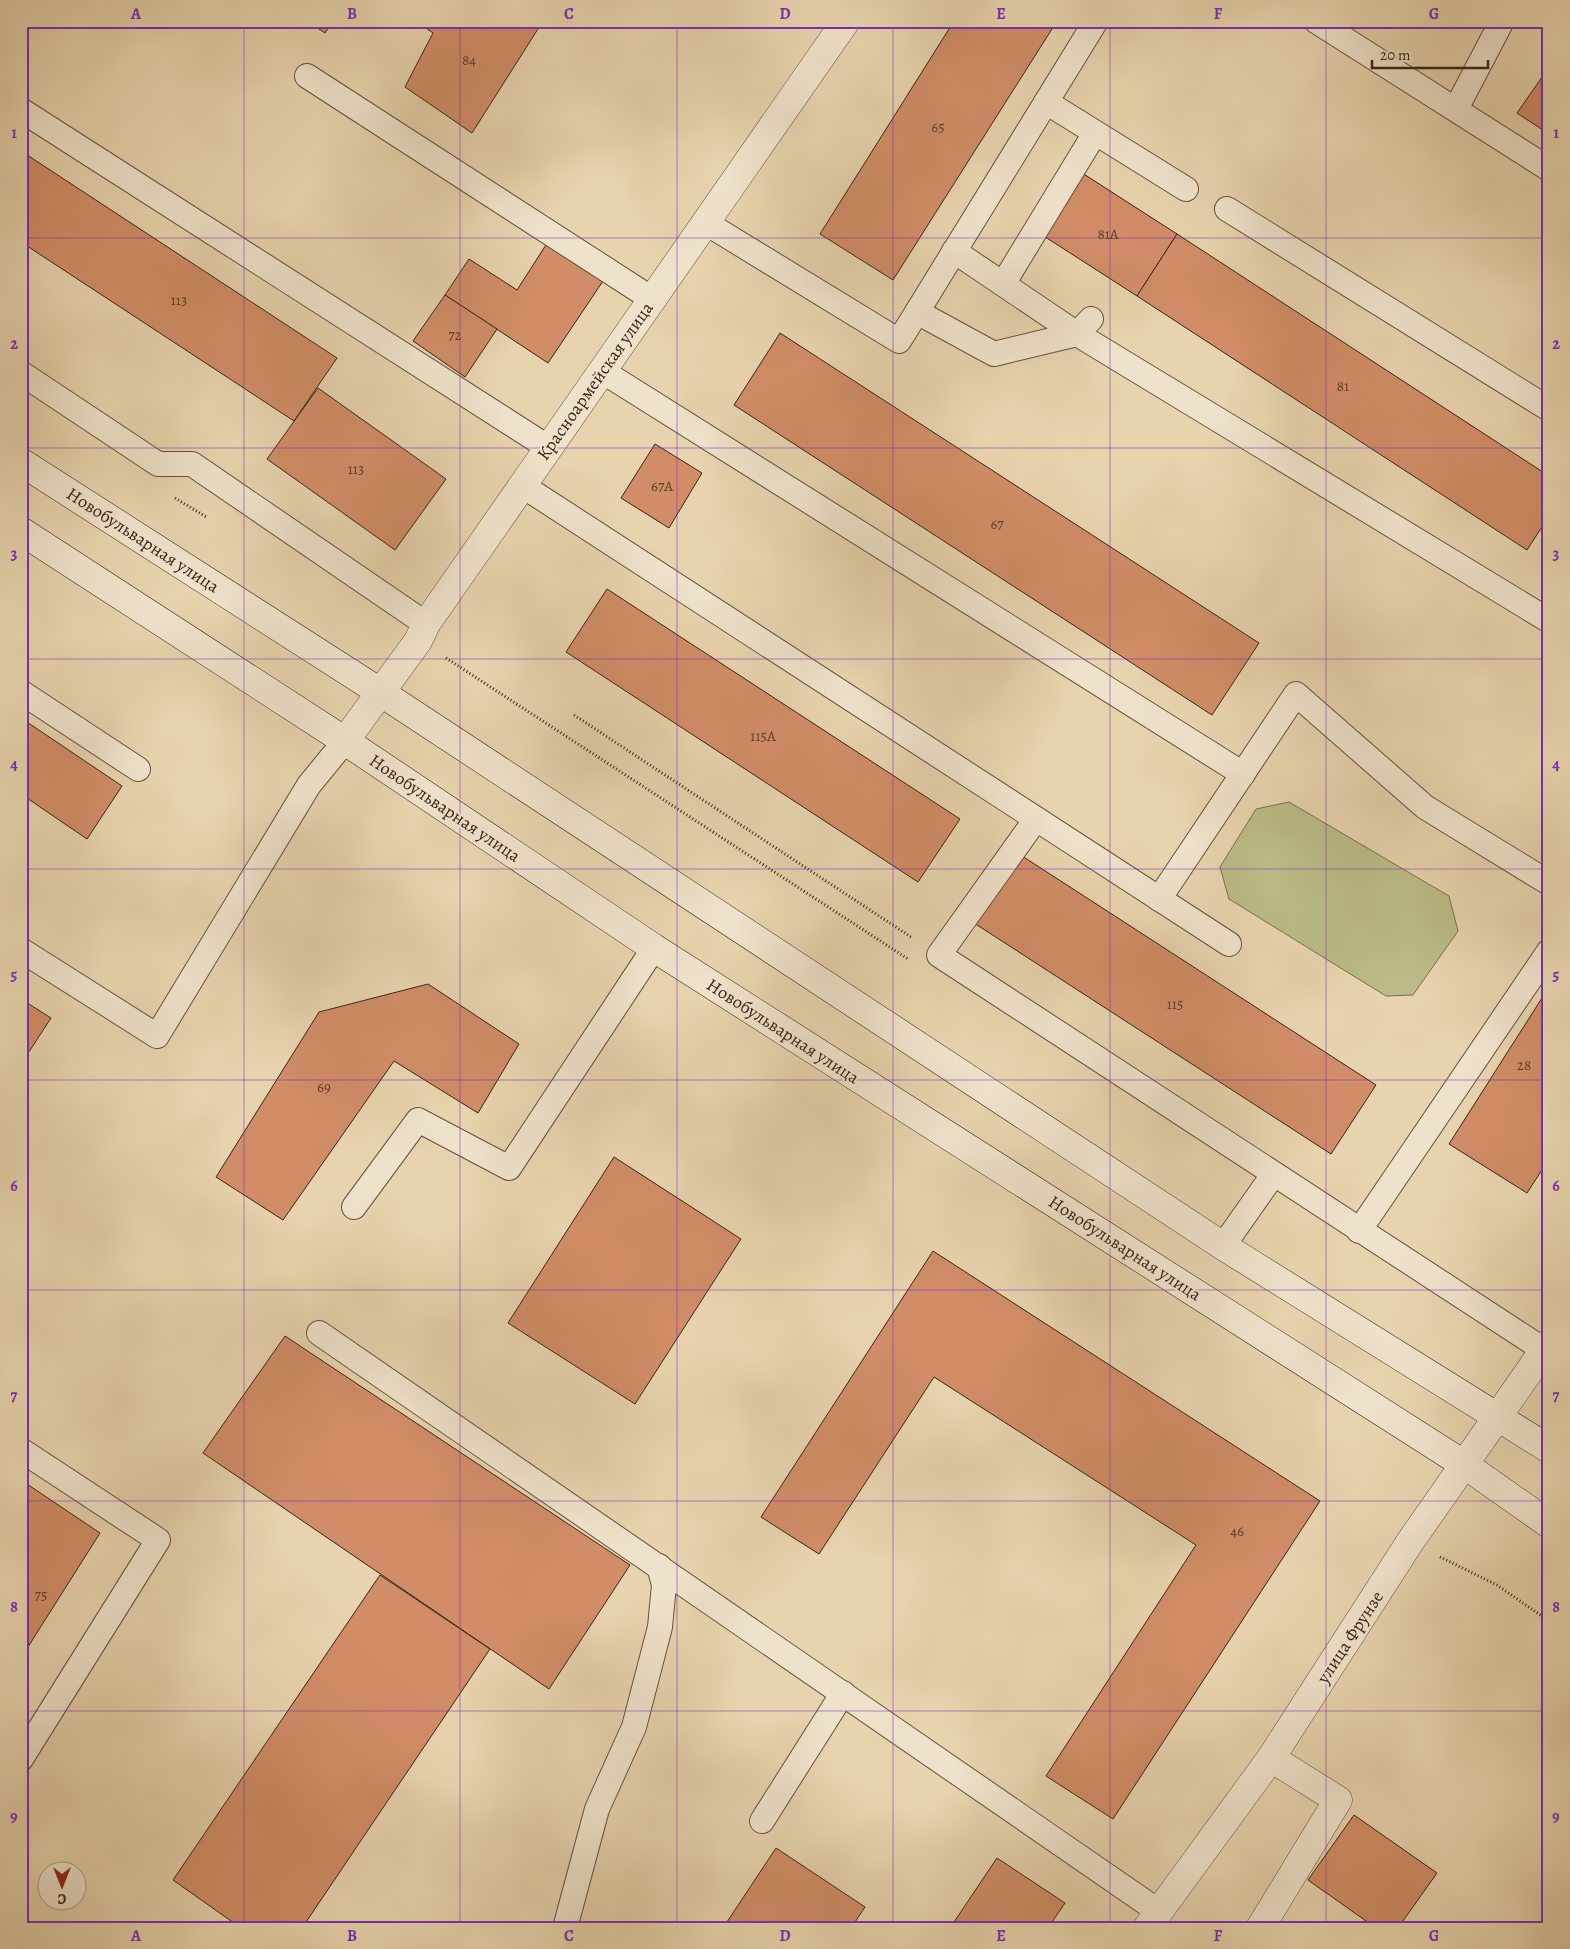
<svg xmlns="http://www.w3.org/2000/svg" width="1570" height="1949" viewBox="0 0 1570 1949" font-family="Alegreya,serif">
  <rect width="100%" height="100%" fill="#e7d3ad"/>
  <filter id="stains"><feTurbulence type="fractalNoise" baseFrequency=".004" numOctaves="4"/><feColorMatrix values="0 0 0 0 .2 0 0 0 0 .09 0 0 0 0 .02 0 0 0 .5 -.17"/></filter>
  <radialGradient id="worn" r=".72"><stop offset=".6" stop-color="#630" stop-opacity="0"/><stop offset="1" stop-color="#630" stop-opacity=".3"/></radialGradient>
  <path fill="#babb86" stroke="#79704e" d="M1289,802L1449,896L1458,931L1413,995L1386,996L1229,899L1220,867L1256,809Z"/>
  <g fill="#d08d67" stroke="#382416">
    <path d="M307,21H333L325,33Z"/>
    <path d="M416,21H543L472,133L405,87L433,33Z"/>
    <path d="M954,21H1057L893,280L820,234Z"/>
    <path d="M1549,67V134L1517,113Z"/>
    <path d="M21,151L337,358L294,421L21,242Z"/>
    <path d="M1079,171L1177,234L1137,296L1039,233Z"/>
    <path d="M1177,234L1549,476V516L1527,550L1137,296Z"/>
    <path d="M551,237L607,275L548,363L445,295L469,259L517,290Z"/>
    <path d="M445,295L497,329L465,377L413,341Z"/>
    <path d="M780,333L1259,643L1212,715L734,405Z"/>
    <path d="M318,388L446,479L395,550L267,459Z"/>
    <path d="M655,444L702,473L669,528L621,498Z"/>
    <path d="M607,589L960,819L918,882L566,652Z"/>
    <path d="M21,718L122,786L87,839L21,794Z"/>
    <path d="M1019,854L1376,1085L1331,1154L974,923Z"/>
    <path d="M428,984L519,1044L478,1113L394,1061L283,1220L216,1177L319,1012Z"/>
    <path d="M1549,987V1159L1527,1193L1449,1144Z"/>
    <path d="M21,999L51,1018L21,1064Z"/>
    <path d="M614,1157L741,1239L635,1404L508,1323Z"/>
    <path d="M933,1251L1320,1501L1113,1819L1046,1776L1196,1545L934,1377L819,1554L761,1517Z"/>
    <path d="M285,1336L630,1565L549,1689L203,1453Z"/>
    <path d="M21,1480L100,1533L21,1658Z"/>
    <path d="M380,1575L490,1649L302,1928H241L173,1880Z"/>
    <path d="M1354,1815L1437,1873L1398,1928H1376L1308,1880Z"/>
    <path d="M776,1848L865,1907L851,1928H723Z"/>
    <path d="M997,1858L1065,1903L1048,1928H950Z"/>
    <path d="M438,1922L447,1928H434Z"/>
  </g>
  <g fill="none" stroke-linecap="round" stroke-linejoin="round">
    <defs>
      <g id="service">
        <path d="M1316,21L1549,169"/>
        <path d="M307,76L652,299"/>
        <path d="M1046,102L1186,189"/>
        <path d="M1456,109L1502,21"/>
        <path d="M21,110L549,448"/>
        <path d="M1227,209L1549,409"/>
        <path d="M706,223L899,341L917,312L994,354L1077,334L1091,319"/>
        <path d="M954,251L1077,334L1548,620L1549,618"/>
        <path d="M1003,284L1095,133"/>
        <path d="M917,312L1096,21"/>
        <path d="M602,371L1243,774"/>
        <path d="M21,373L158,464H192L426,624"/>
        <path d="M523,486L1229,944"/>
        <path d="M21,692L138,769"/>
        <path d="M1036,819L939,955L1544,1350"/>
        <path d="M1159,899L1296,694L1425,807L1549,883"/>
        <path d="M21,950L157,1036L309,785L345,741"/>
        <path d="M354,1207L418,1120L509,1168L654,948"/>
        <path d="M1359,1231L1549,951"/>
        <path d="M1223,1246L1273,1175"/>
        <path d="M319,1333L1158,1911"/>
        <path d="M21,1450L158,1540L21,1759"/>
        <path d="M762,1821L843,1693"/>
        <path d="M565,1928L597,1809L634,1727L660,1627L664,1585L659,1566"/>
      </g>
      <g id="minor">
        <path d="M345,741L418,641L426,624L846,21"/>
        <path d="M1147,1928L1271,1758L1410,1542L1549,1343"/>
        <path d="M1260,1928L1338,1800L1271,1758"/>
      </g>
      <g id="secondary">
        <path d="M21,462L380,692L1223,1246L1549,1449"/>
        <path d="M21,531L345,741L654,948L1465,1465L1549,1524"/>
      </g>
    </defs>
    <use href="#service" stroke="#64503c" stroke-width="26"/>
    <use href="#minor" stroke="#64503c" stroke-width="29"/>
    <use href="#secondary" stroke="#382416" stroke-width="29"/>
    <g stroke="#382416" stroke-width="3" stroke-dasharray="1 2.5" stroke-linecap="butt">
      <path d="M175,498L208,518"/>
      <path d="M446,658L908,959"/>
      <path d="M574,715L911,937"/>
      <path d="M1440,1557L1497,1585L1549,1621"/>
    </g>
    <use href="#service" stroke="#efe2ca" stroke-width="24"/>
    <use href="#minor" stroke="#efe2ca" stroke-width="28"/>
    <use href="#secondary" stroke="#efe2ca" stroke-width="28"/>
  </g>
  <path fill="none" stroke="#7b2cbf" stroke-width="1" stroke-opacity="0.55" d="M244,21V1928M460,21V1928M677,21V1928M893,21V1928M1110,21V1928M1326,21V1928M21,238H1549M21,448H1549M21,659H1549M21,869H1549M21,1080H1549M21,1290H1549M21,1501H1549M21,1711H1549"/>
  <g text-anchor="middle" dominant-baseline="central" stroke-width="4" stroke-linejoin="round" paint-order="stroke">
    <g font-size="15" fill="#5e3e2a">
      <text x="469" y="60">84</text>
      <text x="938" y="127">65</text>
      <text x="1108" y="234">81А</text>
      <text x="179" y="300">113</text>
      <text x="455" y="335">72</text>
      <text x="1343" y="386">81</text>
      <text x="356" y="469">113</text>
      <text x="662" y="486">67А</text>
      <text x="997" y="524">67</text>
      <text x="763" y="736">115А</text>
      <text x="1175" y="1004">115</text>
      <text x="1524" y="1065">28</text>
      <text x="324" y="1087">69</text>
      <text x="1237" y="1531">46</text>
      <text x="41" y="1595">75</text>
    </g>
    <g font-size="18" fill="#382416" stroke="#efe2ca">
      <text transform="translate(595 381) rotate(-55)">Красноармейская улица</text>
      <text transform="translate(143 540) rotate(33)">Новобульварная улица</text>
      <text transform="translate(445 808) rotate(34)">Новобульварная улица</text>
      <text transform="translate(783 1031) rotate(33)">Новобульварная улица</text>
      <text transform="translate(1125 1248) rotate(33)">Новобульварная улица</text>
      <text transform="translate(1350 1637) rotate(-57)">улица Фрунзе</text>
    </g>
  </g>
  <rect width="1570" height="1949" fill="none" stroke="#e7d3ad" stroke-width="55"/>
  <g transform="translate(62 1886) rotate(180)"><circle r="24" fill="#efe2ca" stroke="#a69682"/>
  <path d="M0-4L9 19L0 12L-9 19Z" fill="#8f2418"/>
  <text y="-8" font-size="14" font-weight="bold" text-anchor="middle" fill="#382416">С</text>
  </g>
  <path d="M1372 60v8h116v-8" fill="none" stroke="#382416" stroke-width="2.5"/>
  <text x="1380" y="60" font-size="15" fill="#382416" stroke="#efe2ca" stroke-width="4" paint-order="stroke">20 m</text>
  <rect x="28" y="28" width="1514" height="1894" fill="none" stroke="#7b2cbf" stroke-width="2"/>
  <g font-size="16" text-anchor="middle" font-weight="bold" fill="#7b2cbf">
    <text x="136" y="19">A</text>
    <text x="352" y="19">B</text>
    <text x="569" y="19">C</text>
    <text x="785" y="19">D</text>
    <text x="1001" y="19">E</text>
    <text x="1218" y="19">F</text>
    <text x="1434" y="19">G</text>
    <text x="14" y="138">1</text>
    <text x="1556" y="138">1</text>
    <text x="14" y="349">2</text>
    <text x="1556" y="349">2</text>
    <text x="14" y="559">3</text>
    <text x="1556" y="559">3</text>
    <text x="14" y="770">4</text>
    <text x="1556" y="770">4</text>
    <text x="14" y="980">5</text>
    <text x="1556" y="980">5</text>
    <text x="14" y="1191">6</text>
    <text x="1556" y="1191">6</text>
    <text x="14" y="1401">7</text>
    <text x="1556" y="1401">7</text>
    <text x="14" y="1612">8</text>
    <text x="1556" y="1612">8</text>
    <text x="14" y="1822">9</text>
    <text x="1556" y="1822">9</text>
    <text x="136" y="1941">A</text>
    <text x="352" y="1941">B</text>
    <text x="569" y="1941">C</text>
    <text x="785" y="1941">D</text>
    <text x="1001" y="1941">E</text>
    <text x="1218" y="1941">F</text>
    <text x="1434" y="1941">G</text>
  </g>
  <rect width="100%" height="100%" filter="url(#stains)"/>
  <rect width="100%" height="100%" fill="url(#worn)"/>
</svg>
